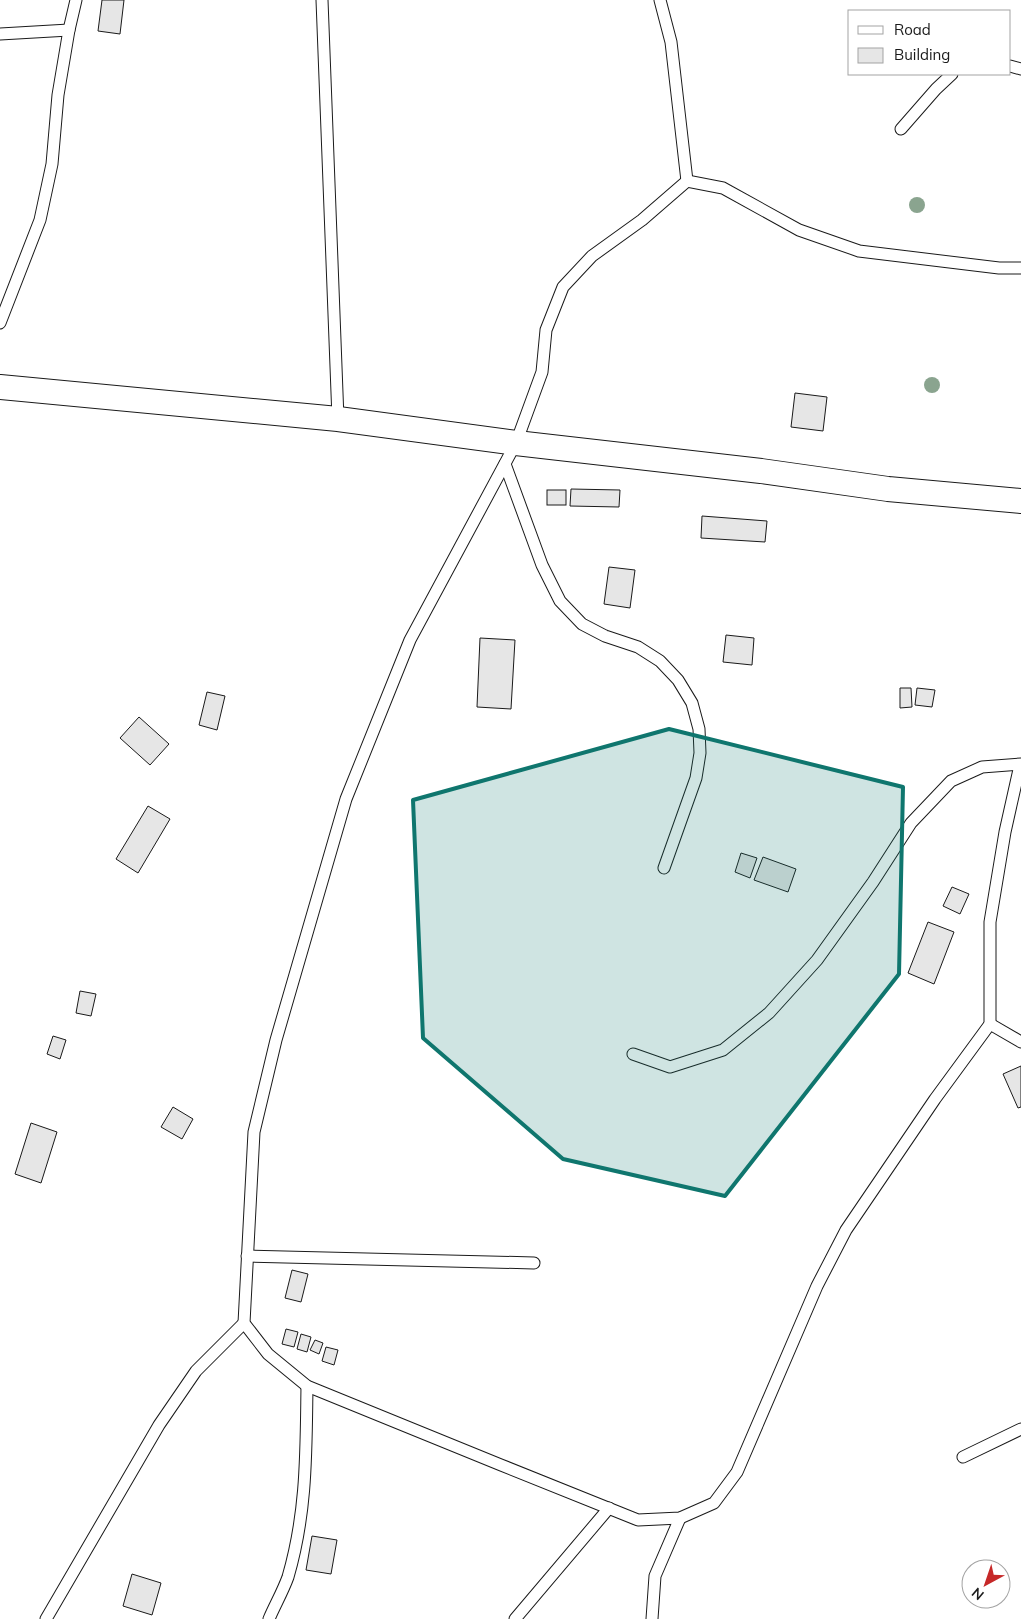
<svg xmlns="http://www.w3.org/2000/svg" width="1021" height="1619" viewBox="0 0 1021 1619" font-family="Mulish,sans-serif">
  <rect width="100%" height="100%" fill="#fff"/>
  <g fill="#e6e6e6" stroke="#1a1a1a">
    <path d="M102,0H124L120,34L98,31Z"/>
    <path d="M795,393L827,397L823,431L791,427Z"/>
    <path d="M571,489L620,490L619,507L570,506Z"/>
    <rect x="547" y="490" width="19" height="15"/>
    <path d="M702,516L767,521L765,542L701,538Z"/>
    <path d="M609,567L635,570L630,608L604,604Z"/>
    <path d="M726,635L754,638L752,665L723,662Z"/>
    <path d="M480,638L515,640L511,709L477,707Z"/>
    <path d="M900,688H911L912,707L900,708Z"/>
    <path d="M917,688L935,690L932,707L915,705Z"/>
    <path d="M207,692L225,696L217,730L199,725Z"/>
    <path d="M139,717L169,744L150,765L120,738Z"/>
    <path d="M148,806L170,819L138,873L116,859Z"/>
    <path d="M741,853L757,858L750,878L735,872Z"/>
    <path d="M763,857L796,869L788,892L754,880Z"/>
    <path d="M952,887L969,894L960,914L943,906Z"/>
    <path d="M928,922L954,932L934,984L908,973Z"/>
    <path d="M80,991L96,994L91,1016L76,1013Z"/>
    <path d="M53,1036L66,1040L60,1059L47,1054Z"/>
    <path d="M1021,1066V1107L1018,1108L1003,1074Z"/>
    <path d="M173,1107L193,1119L182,1139L161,1127Z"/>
    <path d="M31,1123L57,1132L41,1183L15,1174Z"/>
    <path d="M292,1270L308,1274L301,1302L285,1298Z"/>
    <path d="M286,1329L298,1332L294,1347L282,1344Z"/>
    <path d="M301,1334L311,1337L307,1352L297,1349Z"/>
    <path d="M315,1340L323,1343L319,1354L310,1350Z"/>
    <path d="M326,1347L338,1350L334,1365L322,1361Z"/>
    <path d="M312,1536L337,1540L331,1574L306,1570Z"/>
    <path d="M132,1574L161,1583L152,1615L123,1606Z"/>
  </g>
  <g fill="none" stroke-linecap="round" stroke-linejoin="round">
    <defs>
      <g id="service">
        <path d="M322,0L338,419"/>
        <path d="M660,0L671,42L687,181"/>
        <path d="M0,34L69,30"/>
        <path d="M1010,66L1021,69"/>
        <path d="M901,129L936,89L952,74"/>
        <path d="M687,181L642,220L592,256L563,287L546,330L542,372L516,443L410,640L346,799L276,1040L254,1132L244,1323L268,1354L307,1386L501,1465L638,1520L680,1518L714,1503L737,1472L817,1286L846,1230L935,1099L990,1024V922L1005,832L1020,765"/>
        <path d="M687,181L723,188L799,230L859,251L999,268H1021"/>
        <path d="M0,323L40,220L52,164L58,95L69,30L76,0"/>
        <path d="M505,464L542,565L560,601L582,624L605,636L638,647L660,661L678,680L692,703L699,729L700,753L696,778L664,868"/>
        <path d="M990,1024L1021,1042"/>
        <path d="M633,1054L670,1067L723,1050L769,1013L817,960L873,882L911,823L951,781L982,767L1021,764"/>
        <path d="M247,1256L534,1263"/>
        <path d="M963,1457L1021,1429"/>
        <path d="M46,1619L159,1425L196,1371L244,1323"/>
        <path d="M269,1619C275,1605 283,1591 288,1577C307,1512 306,1452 307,1386"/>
        <path d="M515,1619L609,1508"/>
        <path d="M652,1619L655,1576L680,1518"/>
      </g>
      <path id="minor" d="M0,387L338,419L516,443L761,471L888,489L1021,501"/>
    </defs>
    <use href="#service" stroke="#1a1a1a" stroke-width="13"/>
    <use href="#minor" stroke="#1a1a1a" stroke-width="26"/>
    <use href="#service" stroke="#fff" stroke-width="11"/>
    <use href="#minor" stroke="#fff" stroke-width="24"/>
  </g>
  <g fill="#8aa48f">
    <circle cx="917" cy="205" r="8"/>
    <circle cx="932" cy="385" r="8"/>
  </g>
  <path fill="#0f766e" fill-opacity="0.2" stroke="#0f766e" stroke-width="4" stroke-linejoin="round" d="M669,729L903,787L899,974L725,1196L563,1159L423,1038L413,800Z"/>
  <rect x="848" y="10" width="162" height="65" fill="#ffffff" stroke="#a3a3a3"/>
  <rect x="858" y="26" width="25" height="8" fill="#ffffff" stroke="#a3a3a3"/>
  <text x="894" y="35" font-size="15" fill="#1a1a1a">Road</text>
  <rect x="858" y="48" width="25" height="15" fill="#e6e6e6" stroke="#a3a3a3"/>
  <text x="894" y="60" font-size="15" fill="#1a1a1a">Building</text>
  <g transform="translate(986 1584) rotate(220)"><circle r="24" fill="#ffffff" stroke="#a3a3a3"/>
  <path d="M0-4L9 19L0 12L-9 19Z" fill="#c62828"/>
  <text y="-8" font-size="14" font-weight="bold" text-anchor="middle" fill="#1a1a1a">N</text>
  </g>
</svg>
